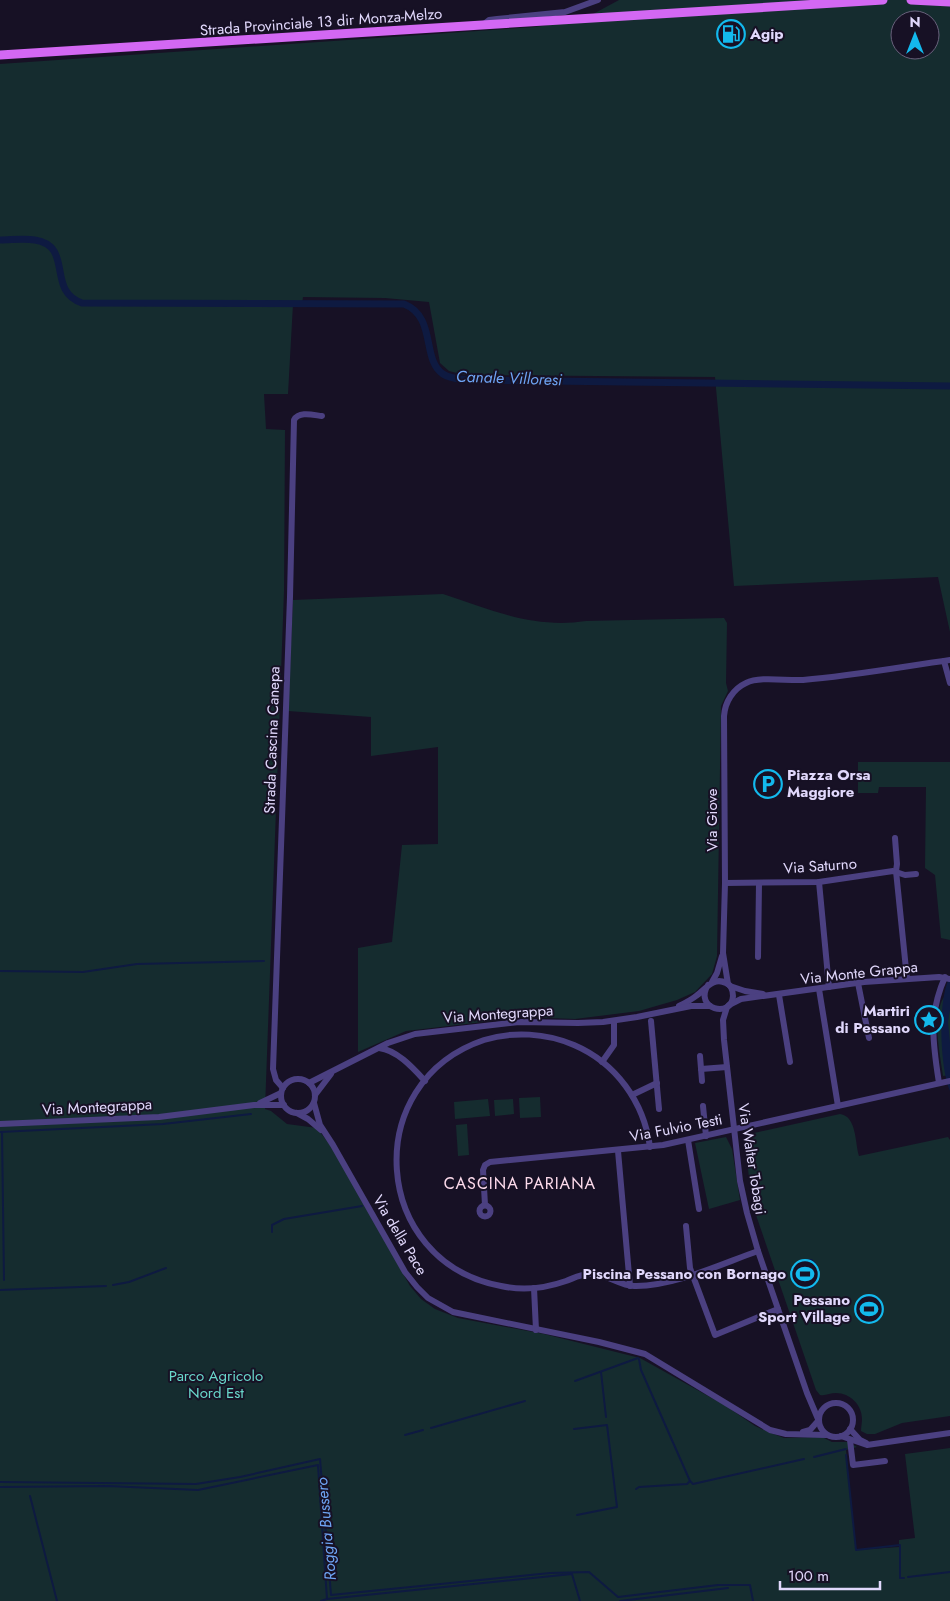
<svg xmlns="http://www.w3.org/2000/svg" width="950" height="1601" viewBox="0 0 950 1601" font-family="Jost,sans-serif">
  <rect width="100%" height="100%" fill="#171125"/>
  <g fill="#152c2f" fill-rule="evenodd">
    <path d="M619,0H950V632L938,577L734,586L715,377L465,375L449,371L440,363L429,302L385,298L303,297L302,304H293L288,394H264L266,429L285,430L284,591L265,1109L271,1111L287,1124L317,1128L333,1149L410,1286L421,1299L435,1309L458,1318L544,1334L640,1358L726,1406L755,1426L771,1433L784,1438L822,1437L832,1442H848L857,1447L846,1450L856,1550L899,1547V1540L915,1538L905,1454L950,1448V1601H0V64L535,27L582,20ZM900,20H930V50H900Z"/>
    <path d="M443,594C491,610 534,629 586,621L724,618L727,623L726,683L728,691L721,706L717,956L712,974L695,992L677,1000L639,1011L575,1019L524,1017L406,1031L358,1052V948L392,942L402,845L438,844V747L371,756V717L288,711L293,600Z"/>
    <path d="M858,762H950V940L941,938L935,875L925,868L926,787H879L878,793H858Z"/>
    <path d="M947,993L950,995V1075L943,1076C940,1053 930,1012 947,993Z"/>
    <path d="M540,1097L541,1117L520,1118L519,1098Z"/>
    <path d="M488,1099L490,1116L455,1119L454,1102Z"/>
    <path d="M513,1099L514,1114L495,1116L494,1100Z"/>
    <path d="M840,1114C857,1116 855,1144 859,1156L948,1137L950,1140V1416L902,1423L875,1434H867L861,1431C861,1427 862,1423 862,1419C862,1405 850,1393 836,1393C830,1393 826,1396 820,1395L816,1390L756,1215L749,1178L745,1140L754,1133Z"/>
    <path d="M467,1124L469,1155L458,1156L456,1125Z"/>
    <path d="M726,1137L732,1149L740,1200L709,1209L695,1143Z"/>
  </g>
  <g fill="#0e1a41">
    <path d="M950,977V1010L948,1022L950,1043V1091C940,1068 937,999 950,977Z"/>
    <path d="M807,1259H812L816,1263L813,1272L816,1283L814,1287L811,1289L807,1288L804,1280L794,1273L797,1265L807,1267Z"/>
  </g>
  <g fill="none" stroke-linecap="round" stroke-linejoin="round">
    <g stroke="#0e1a41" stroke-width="2">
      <path d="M0,971L83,972L137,964L264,961"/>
      <path d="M0,1132L163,1124L251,1114"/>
      <path d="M2,1132L4,1280"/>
      <path d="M272,1232V1225L284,1219L362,1206"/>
      <path d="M113,1285L129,1282L166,1268"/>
      <path d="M0,1290L106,1286"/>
      <path d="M639,1359L641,1370L690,1481L693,1484L804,1459"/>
      <path d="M601,1372L606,1417"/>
      <path d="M575,1381L638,1358"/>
      <path d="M431,1428L525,1401"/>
      <path d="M574,1429L607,1425L617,1507L577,1515"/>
      <path d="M405,1435L423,1430"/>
      <path d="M846,1455L856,1550L900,1545V1578H904"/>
      <path d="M814,1457L846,1449"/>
      <path d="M0,1482L196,1484L240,1477L320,1459L331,1595L550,1573L589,1572L618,1597L718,1585H750L753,1601"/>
      <path d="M0,1487L108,1486L198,1490L318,1465L327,1599L572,1574L580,1601"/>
      <path d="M636,1489L639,1487L687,1484L690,1481"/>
      <path d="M30,1496L57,1601"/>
      <path d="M908,1577L950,1572"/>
      <path d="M321,1601L327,1599"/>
      <path d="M620,1601L728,1588"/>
    </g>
    <path stroke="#0e1a41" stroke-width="7" d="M0,240C11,240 24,238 35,240C74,246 46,291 82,303L404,304C437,317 421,359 443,374C450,379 460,379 469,380L950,386"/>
    <g stroke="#4b4081" stroke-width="6">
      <path d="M484,24L489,20L497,19L565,12L598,0"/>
      <path d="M944,661L950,683"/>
      <path d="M895,838L897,864L896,871L907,979"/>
      <path d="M819,882L829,987"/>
      <path d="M725,883L819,882L893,871L905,875L916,874"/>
      <path d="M758,957L759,883"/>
      <path d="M712,982L717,973L722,956"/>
      <path d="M858,983L869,1038"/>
      <path d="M728,984L723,953L725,883L724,716C725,702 733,689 746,683C760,676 786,681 803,680C852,676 901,667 950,660"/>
      <path d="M730,986L745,991L763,994"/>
      <path d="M819,989L838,1106"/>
      <path d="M779,995L790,1062"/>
      <path d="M729,1005L741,999L864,982L939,977L950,979"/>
      <path d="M679,1006C685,1003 691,1000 696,996C705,990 713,976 726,983C731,985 733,990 733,996C732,1019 693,1009 708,985"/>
      <path d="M727,1007L723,1020L724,1040L740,1181L747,1213L758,1251L807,1393L818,1419"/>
      <path d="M651,1021L659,1109"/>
      <path d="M379,1048C397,1050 413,1068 425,1081"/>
      <path d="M700,1056L702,1081"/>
      <path d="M602,1062L614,1045V1021"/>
      <path d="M701,1069L727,1067"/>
      <circle cx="298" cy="1096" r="17"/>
      <path d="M309,1083L388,1043L415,1034L519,1022L578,1023L603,1022L637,1017L691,1006H710"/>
      <path d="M939,1083C933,1044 928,1015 945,977"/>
      <path d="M283,1088L276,1080L273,1069L290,597L294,420C299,411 313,415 322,416"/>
      <path d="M315,1095L331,1074"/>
      <path d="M632,1095L657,1083"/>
      <path d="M260,1103L281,1093"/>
      <path d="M314,1103L320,1125L333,1145L405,1272L417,1287L428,1298L453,1312L599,1342L645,1354L770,1430L786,1434L826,1435"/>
      <path d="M703,1106L706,1136"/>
      <path d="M297,1113L308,1119L321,1130"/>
      <path d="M0,1124L159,1117L254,1105H284"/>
      <path d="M688,1140L699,1209"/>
      <path d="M650,1147C644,1102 616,1063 574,1045C546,1033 513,1031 484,1040C359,1082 371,1262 501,1286C523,1291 546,1288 566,1281C574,1278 581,1274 590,1274C606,1273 619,1286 634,1286C673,1287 721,1264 758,1251"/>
      <path d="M618,1151L630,1286"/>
      <path d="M485,1205L483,1170L485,1165L490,1162L663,1145L950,1081"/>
      <circle cx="485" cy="1211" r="5.5"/>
      <path d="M686,1226L690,1268L715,1335L778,1309"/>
      <path d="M534,1288L536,1330"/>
      <circle cx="836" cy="1420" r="17"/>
      <path d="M850,1429L860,1440L866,1443"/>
      <path d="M803,1432L810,1430L818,1421"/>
      <path d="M841,1436L867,1445L950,1433"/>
      <path d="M850,1440L853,1465L885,1461"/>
    </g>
    <g stroke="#d368f3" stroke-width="9">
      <path d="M911,0L950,2"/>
      <path d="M0,55L883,0"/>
    </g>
  </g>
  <defs>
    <symbol id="fuel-ring" viewBox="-11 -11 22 22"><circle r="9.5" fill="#171125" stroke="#13b9ed" stroke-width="1.5"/><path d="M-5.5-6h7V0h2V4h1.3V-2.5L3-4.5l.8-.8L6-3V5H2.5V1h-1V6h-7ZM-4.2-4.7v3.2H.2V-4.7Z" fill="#13b9ed"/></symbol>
    <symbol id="parking-ring" viewBox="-11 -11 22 22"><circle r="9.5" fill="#171125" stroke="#13b9ed" stroke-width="1.5"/><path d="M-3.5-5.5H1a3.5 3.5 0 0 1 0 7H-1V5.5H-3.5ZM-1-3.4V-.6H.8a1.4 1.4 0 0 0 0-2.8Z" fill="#13b9ed"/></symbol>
    <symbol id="sight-ring" viewBox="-11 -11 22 22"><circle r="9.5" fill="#171125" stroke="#13b9ed" stroke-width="1.5"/><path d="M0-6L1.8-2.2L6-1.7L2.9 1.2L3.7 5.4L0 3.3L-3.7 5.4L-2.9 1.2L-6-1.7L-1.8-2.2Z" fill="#13b9ed"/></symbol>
    <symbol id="stadium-ring" viewBox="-11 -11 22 22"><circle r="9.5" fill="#171125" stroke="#13b9ed" stroke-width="1.5"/><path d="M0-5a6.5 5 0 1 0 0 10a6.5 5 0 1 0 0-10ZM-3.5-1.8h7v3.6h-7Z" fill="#13b9ed"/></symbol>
  </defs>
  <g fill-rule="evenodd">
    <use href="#fuel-ring" x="715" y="18" width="32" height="32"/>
    <use href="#parking-ring" x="752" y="768" width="32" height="32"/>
    <use href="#sight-ring" x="913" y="1004" width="32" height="32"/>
    <use href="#stadium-ring" x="789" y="1258" width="32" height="32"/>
    <use href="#stadium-ring" x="853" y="1293" width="32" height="32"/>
  </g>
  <g text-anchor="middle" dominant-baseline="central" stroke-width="4" stroke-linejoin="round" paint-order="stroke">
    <g font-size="15" fill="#e1d8fc" stroke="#171125">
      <text transform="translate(321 22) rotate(-4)">Strada Provinciale 13 dir Monza-Melzo</text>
      <text transform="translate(272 740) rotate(-88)">Strada Cascina Canepa</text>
      <text transform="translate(712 820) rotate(-90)">Via Giove</text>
      <text transform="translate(820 866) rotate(-4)">Via Saturno</text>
      <text transform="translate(859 973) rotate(-6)">Via Monte Grappa</text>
      <text transform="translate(498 1014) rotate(-4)">Via Montegrappa</text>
      <text transform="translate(97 1107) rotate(-3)">Via Montegrappa</text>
      <text transform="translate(676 1128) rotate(-11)">Via Fulvio Testi</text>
      <text transform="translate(752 1159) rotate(81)">Via Walter Tobagi</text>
      <text transform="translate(400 1235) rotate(59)">Via della Pace</text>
    </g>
    <g font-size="15" font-weight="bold" fill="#e1d8fc" stroke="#171125" text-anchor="end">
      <text x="750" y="34" text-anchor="start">Agip</text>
      <text x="787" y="775" text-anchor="start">Piazza Orsa<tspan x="787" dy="17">Maggiore</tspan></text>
      <text x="910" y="1011">Martiri<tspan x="910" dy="17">di Pessano</tspan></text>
      <text x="786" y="1274">Piscina Pessano con Bornago</text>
      <text x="850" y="1300">Pessano<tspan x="850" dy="17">Sport Village</tspan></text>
    </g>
    <g font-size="15" fill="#69d7cb" stroke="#171125">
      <text x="216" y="1376">Parco Agricolo<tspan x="216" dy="17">Nord Est</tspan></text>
    </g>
    <g font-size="16" font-style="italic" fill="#6ea4f4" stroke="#171125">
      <text transform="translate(509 378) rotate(2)">Canale Villoresi</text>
      <text transform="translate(326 1529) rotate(-95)">Roggia Bussero</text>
    </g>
    <g font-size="16" letter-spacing="1" fill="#fcdaeb" stroke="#171125">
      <text x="520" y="1183">CASCINA PARIANA</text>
    </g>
  </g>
  <g transform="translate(915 35)"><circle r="24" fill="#171125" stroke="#68617b"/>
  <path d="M0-4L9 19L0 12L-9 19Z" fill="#13b9ed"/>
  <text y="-8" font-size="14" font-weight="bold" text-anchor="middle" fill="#e1d8fc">N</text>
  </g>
  <path d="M780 1581v8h100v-8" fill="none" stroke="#e1d8fc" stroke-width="2.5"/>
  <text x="788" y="1581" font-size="15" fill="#e1d8fc" stroke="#171125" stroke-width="4" paint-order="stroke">100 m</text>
</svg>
